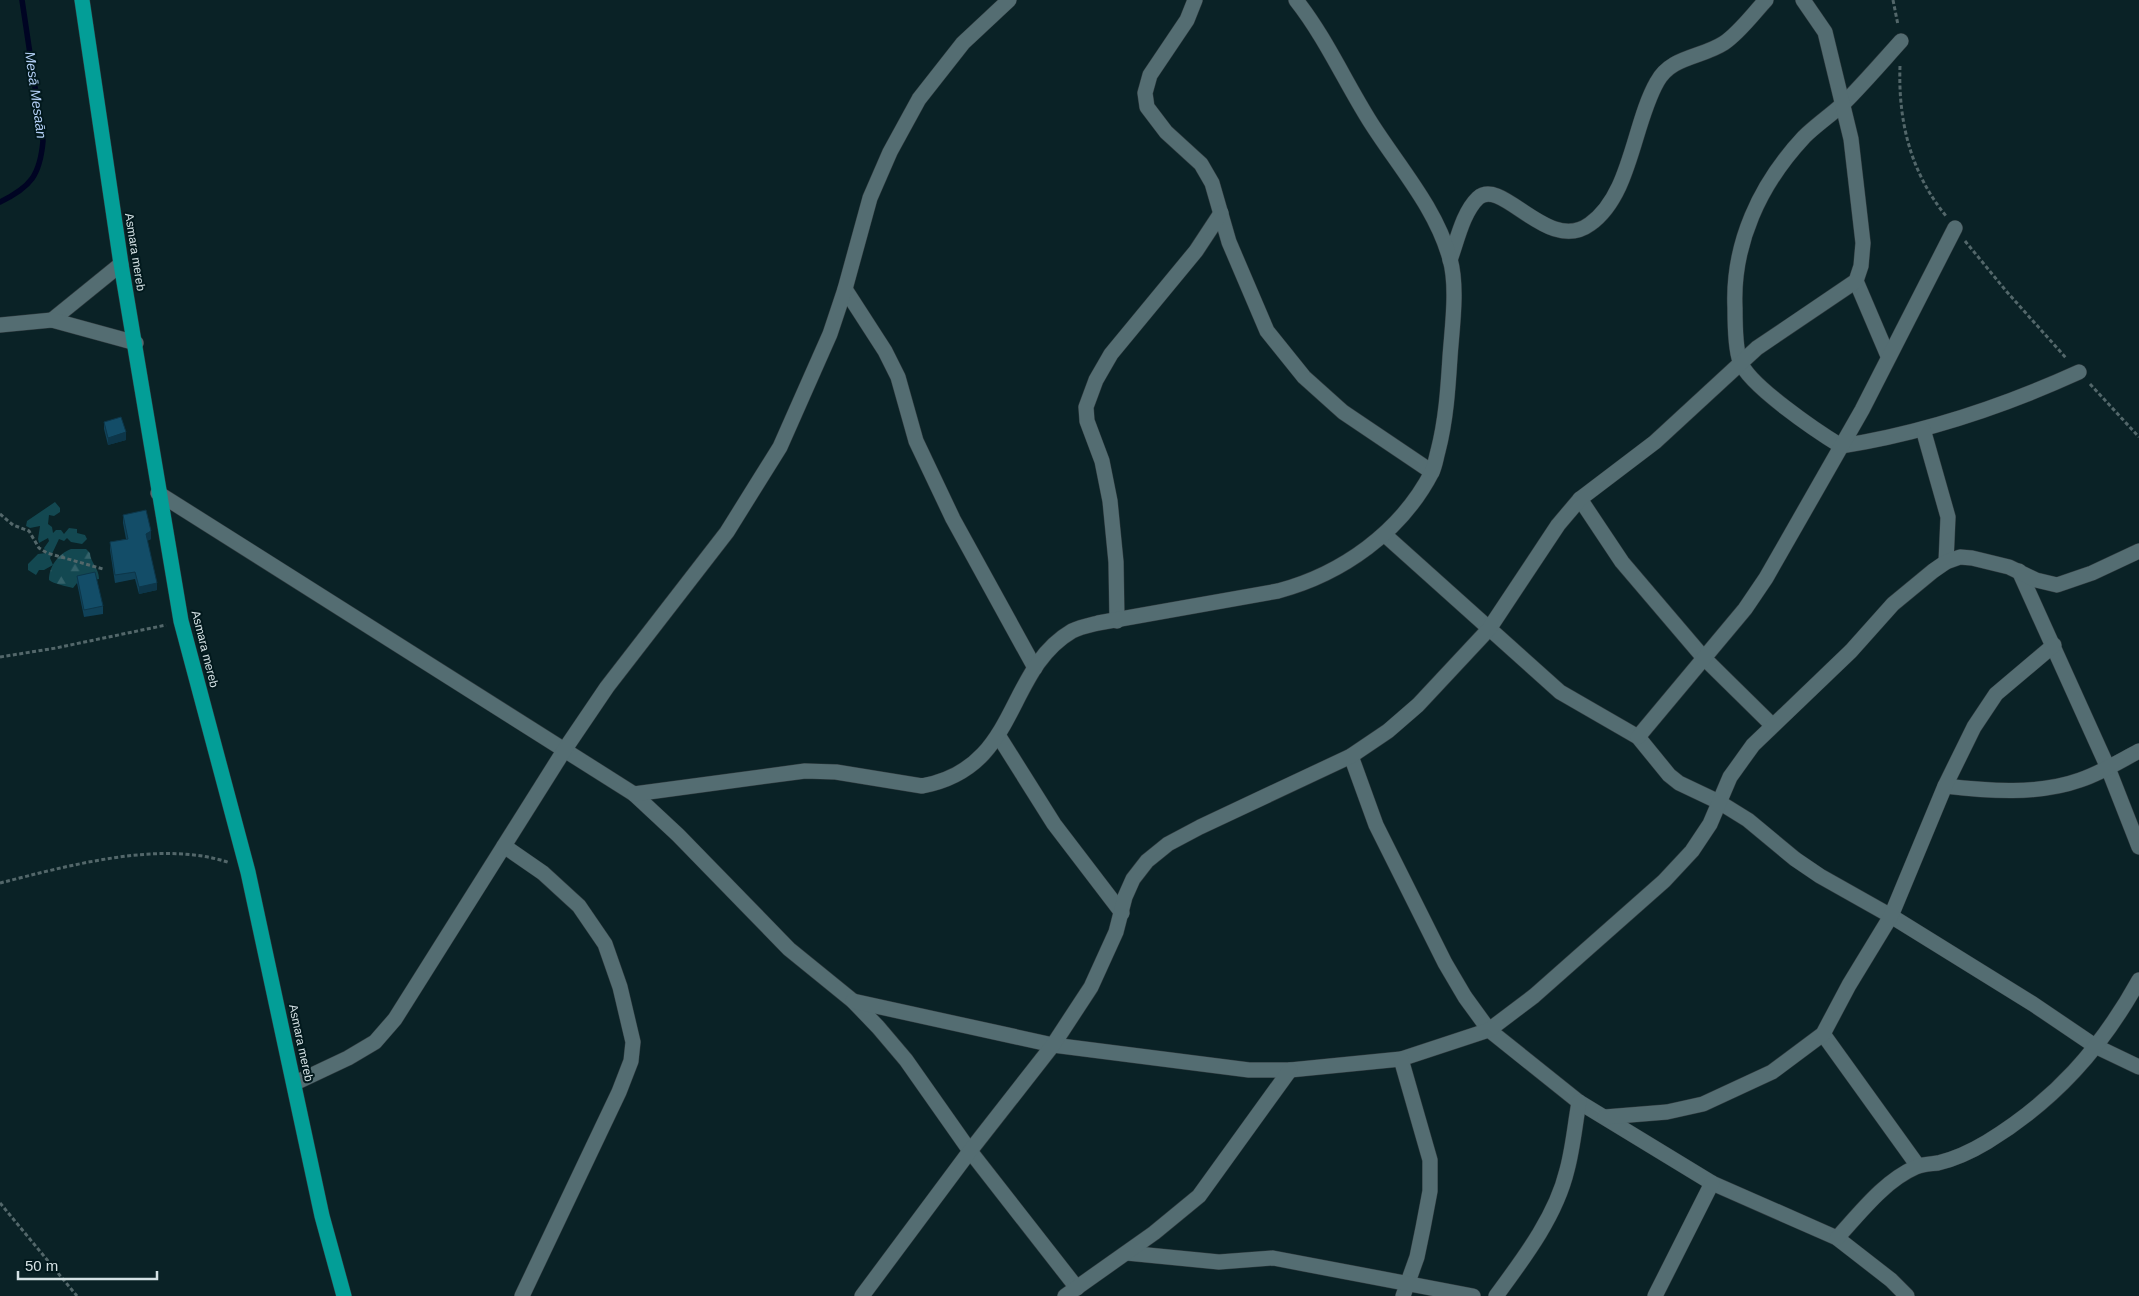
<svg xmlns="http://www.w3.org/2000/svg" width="2139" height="1296" viewBox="0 0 2139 1296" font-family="Arial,sans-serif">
  <defs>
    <pattern id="forest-firs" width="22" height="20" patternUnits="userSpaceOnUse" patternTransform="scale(1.25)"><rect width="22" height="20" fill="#134851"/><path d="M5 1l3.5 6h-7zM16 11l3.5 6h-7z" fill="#34626a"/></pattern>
  </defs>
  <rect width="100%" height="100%" fill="#0a2226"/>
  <path fill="#134851" d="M55,502L60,508V512L54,516L49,515L48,524L52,527L53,533L56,530H61L64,534L69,528L77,529V533L85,535L87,539L82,544L71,542L67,538L64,541L59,539L50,558L53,565L44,570H39L36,575L28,570V564L38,554L46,553L44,548L49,541L48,538L39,543L38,539L40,526L30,528L26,526L27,521Z"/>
  <path fill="url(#forest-firs)" d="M71,549H86L90,553C90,562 99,568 99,579L77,583L73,588C66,586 54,584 49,580C49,567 58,554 71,549Z"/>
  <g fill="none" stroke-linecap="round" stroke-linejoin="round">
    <path stroke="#000423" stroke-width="5.5" d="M0,202C31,187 40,175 43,141L22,0"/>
    <defs>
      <g id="minor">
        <path d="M1195,0L1187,20L1150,75L1145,93L1147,107L1166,132L1201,164L1212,183L1229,242L1267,331L1304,377L1343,412L1432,472"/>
        <path d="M1901,41C1882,62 1864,83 1844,103C1831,115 1816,125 1804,137C1760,184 1732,244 1735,308C1735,323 1735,348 1740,361C1748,385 1818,432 1841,446C1924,433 2002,407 2079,372"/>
        <path d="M1450,260C1457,241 1463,212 1478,198C1502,176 1548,255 1590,224C1631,195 1633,124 1657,82C1671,56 1701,58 1724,43C1739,33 1753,14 1766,0"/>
        <path d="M1856,281L1888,356"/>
        <path d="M845,289L885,351L898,377L916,441L953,519L1035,668"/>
        <path d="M52,320L121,264"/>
        <path d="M0,325L52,320L136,343"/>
        <path d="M1923,429L1948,517L1946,562"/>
        <path d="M158,493L634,794L678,835L789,949L853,1001L878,1027L906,1060L970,1151L1077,1288"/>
        <path d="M1580,499L1622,562L1703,657L1772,725"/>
        <path d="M1385,535L1560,692L1638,737L1669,775L1679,783L1719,802L1748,820L1795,859L1820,876L1891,916L2033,1004L2095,1046L2139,1067"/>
        <path d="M2019,571L2108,768L2139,847"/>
        <path d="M1117,621L1116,562L1110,501L1102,461L1087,421L1086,407L1096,380L1111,354L1196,251L1221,213"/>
        <path d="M998,735L1054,824L1122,913"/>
        <path d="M1638,737L1745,609L1766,578L1862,410L1955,228"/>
        <path d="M1351,756L1376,825L1445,963L1465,997L1489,1030L1579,1102L1712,1183L1837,1238L1891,1280L1907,1296"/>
        <path d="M1945,786C1988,791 2038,795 2080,780C2101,773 2120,761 2139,751"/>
        <path d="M634,794L805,771L836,772L922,786C1020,768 1004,671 1072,631C1080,627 1090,625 1098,623L1278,591C1342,574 1401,532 1432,472C1435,466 1436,458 1438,451C1446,420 1448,389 1450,357C1452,328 1458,287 1450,259C1436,208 1399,167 1371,123C1345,82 1326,38 1296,0"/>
        <path d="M504,846L543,873L579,906L605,944L620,987L633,1042L631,1061L619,1092L522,1296"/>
        <path d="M853,1001L1053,1045L1249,1070H1290L1401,1059L1489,1030L1534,996L1664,881L1692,851L1710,824L1730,777L1753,745L1851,651L1893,604L1933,571L1946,562L1960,557L1972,558L2009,567L2036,580L2057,585L2092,573L2139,551"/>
        <path d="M1823,1034L1918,1166"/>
        <path d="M1401,1059L1430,1160V1191L1423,1228L1417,1257L1403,1296"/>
        <path d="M295,1083L348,1058L375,1042L395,1019L565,749L607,687L727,532L760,479L780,447L830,334L845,289L870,198L890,152L919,99L963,43L1009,0"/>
        <path d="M1605,1117L1667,1112L1703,1104L1772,1072L1823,1034L1849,985L1891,916L1945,786L1974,727L1996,694L2054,645"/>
        <path d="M1837,1238C1860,1213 1884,1181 1916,1167C1923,1164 1931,1164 1938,1163C1955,1159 1972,1151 1987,1142C2054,1101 2101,1049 2139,980"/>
        <path d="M1127,1253L1219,1262L1273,1258L1473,1296"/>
        <path d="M862,1296L970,1151L1053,1045L1091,987L1116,932L1125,897L1133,879L1147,861L1168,844L1200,827L1351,756L1388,731L1418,705L1489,629L1558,525L1580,499L1655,442L1757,348L1856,281L1861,266L1863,243L1851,139L1825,32L1803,0"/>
        <path d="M1065,1296L1154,1233L1199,1196L1290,1070"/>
        <path d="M1496,1296C1524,1258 1556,1216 1567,1170C1573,1148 1575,1124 1579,1102"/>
        <path d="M1655,1296L1712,1183"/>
      </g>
      <path id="highway" d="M82,0L121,264L181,621L248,872L322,1216L344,1296"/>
    </defs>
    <use href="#minor" stroke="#2f3a3e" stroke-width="16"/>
    <use href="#highway" stroke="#2f3a3e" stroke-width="16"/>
    <g stroke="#53676a" stroke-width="3" stroke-dasharray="4 2.5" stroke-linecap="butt">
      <path d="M1893,0L1898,25"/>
      <path d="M1900,66C1898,122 1911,173 1946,216"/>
      <path d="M1965,241L2007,292L2067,359"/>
      <path d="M2090,384L2139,437"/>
      <path d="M0,514L13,525L29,531L39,548L47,553L103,569"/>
      <path d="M0,657L56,648L166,625"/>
      <path d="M0,883C67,866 163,839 230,863"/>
      <path d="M0,1203L77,1296"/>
    </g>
    <use href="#minor" stroke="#546d72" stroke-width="15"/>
    <use href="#highway" stroke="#039e97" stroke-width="15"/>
  </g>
  <g fill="#104259">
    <path d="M104,422L126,440L108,445L104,429Z"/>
    <path d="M123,515L151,539L147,541L157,590L139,594L135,579L115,583L110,550V542L126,539L123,523Z"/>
    <path d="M77,576L103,606V614L84,617L77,583Z"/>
  </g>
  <g fill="#0d3649">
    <path d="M126,432V440L108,445V438Z"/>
    <path d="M151,531V539L146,541V534Z"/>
    <path d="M157,583V590L139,594V587Z"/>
  </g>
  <g fill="#134d68" stroke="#0d3649">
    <path d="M121,417L126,432L108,438L104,422Z"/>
    <path d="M146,510L151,531L146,534L157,583L139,587L135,572L115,575L110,542L128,539L123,515Z"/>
    <path d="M95,572L103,606L84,610L77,576Z"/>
  </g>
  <g text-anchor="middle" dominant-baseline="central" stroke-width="4" stroke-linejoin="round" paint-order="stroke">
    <g font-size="12" fill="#d4e1e4" stroke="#02191d">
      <text transform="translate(135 252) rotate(81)">Asmara mereb</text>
      <text transform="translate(205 649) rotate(76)">Asmara mereb</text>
      <text transform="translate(301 1043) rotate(78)">Asmara mereb</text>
    </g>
    <g font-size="14" font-style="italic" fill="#b3cff5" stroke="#02191d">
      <text transform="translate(36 95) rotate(82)">Mesā Mesaān</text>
    </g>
  </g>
  <path d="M18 1271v8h139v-8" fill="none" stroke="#d4e1e4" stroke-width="2.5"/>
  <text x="25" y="1271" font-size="15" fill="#d4e1e4" stroke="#02191d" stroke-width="4" paint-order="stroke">50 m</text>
</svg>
